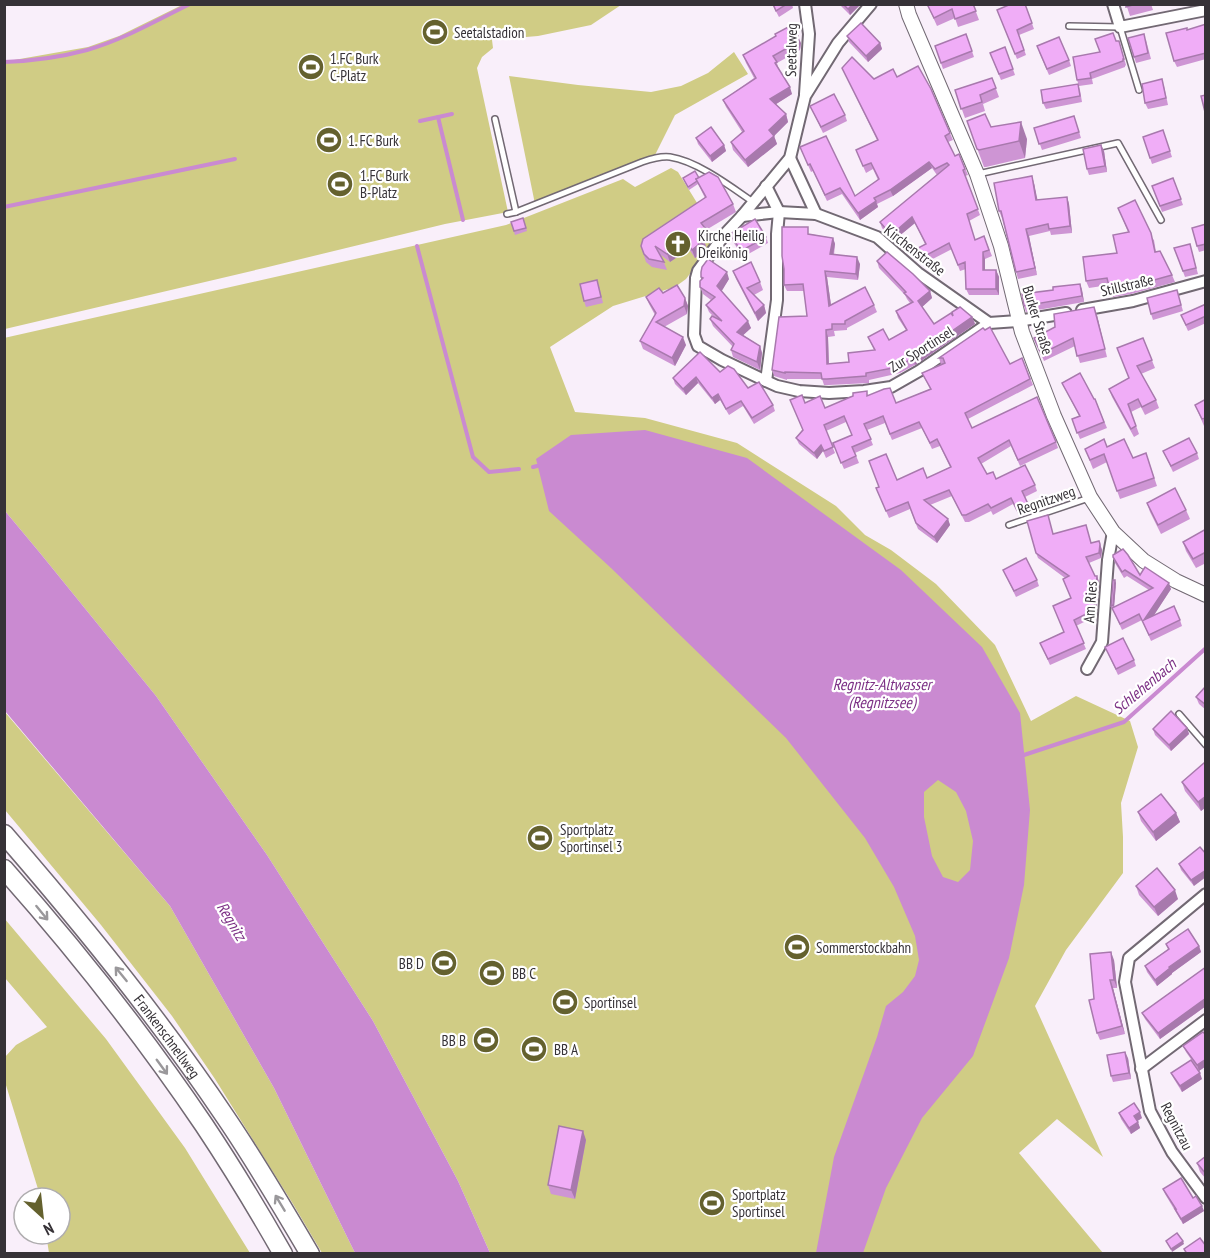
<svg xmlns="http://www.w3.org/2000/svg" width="1210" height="1258" viewBox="0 0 1210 1258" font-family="'PT Sans Narrow',sans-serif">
  <rect width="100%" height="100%" fill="#f9effa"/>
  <g fill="#d0cc85">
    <path d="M182,5H621L591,25L538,36L492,40L493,48L482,57L477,68L508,212L445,224L264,268L5,329L4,60H14L88,47L119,36Z"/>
    <path d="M734,52L748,74L675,115L655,155L535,204L509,76L578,85L651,92L681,86L708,73Z"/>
    <path d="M671,168L678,172L702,211L699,215L713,243L686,279L675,287L613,306L550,347L575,412L645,418L737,443L836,506L865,535L891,550L936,584L995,645L1031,721L1076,696L1130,721L1138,747L1121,803L1123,837V873L1066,950L1035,1006L1103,1157L1057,1119L1019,1153L1103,1253H490L458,1181L373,1021L267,855L156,696L40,553L5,511L4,338L506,225L623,179L635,187Z"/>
    <path d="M4,711L170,906L274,1088L355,1253H322L293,1204L215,1079L172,1016L101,925L5,810Z"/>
    <path d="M4,918L106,1039L185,1148L250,1253H49L46,1234H60V1198H40L38,1189L5,1082V1057L16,1045L47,1027L5,978Z"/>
  </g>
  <g fill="#ca8ad1" fill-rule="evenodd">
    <path d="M645,430L747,458L901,570L982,647L1020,713L1030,810L1024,885L1009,958L973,1056L922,1118L886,1188L863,1253H816L834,1157L877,1037L886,1006L903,992L915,976L919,960L915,936L894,887L865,838L786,738L611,568L549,511L536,459L571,435ZM938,780L956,792L966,811L973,841L970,870L958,882L943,877L932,856L924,817V792Z"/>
    <path d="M5,511L40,553L156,696L267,855L373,1021L458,1181L490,1253H355L274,1088L170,906L5,711Z"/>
  </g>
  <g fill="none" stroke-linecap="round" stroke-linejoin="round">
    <g stroke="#ca8ad1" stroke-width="4">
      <path d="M4,62C32,61 61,57 87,50C123,40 157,20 190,4"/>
      <path d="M438,117L463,220"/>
      <path d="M420,121L452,114"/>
      <path d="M4,207L235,159"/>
      <path d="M417,246L473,457L489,472L519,469"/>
      <path d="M533,467L537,466"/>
      <path d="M1024,755L1124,722L1206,648"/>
    </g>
    <defs>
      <g id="service">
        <path d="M1069,26L1120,27L1139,90"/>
        <path d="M495,119L516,212"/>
        <path d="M978,174L1118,143L1161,220"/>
        <path d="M507,214L516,212L642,162C651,159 660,156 670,157C697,161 730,186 753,202"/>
        <path d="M1009,525L1089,498"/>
        <path d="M1179,714L1206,745"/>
      </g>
      <g id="minor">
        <path d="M805,4L809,34L805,94"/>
        <path d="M871,4L838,43L805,96L790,158L742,216L725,234L698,271L696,278L694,335L698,346L722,360L766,381L777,386L799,391L829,393L864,391L891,387L919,371L989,323L1018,321L1066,313"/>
        <path d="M1113,4L1120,27L1206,10"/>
        <path d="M790,158L816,214"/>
        <path d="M742,216L779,212L816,214L877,237L918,273L989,323"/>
        <path d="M1082,310L1133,301L1206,281"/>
        <path d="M766,381L777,300V234L779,212L766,186"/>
        <path d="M1087,669L1102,642L1108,560L1113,532"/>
        <path d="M1206,894L1129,958L1125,982L1150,1111L1172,1152L1206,1198"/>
        <path d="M1141,1069L1206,1020"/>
      </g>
      <path id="secondary" d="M906,4L909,15L977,174L1001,246L1022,332L1054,416L1090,497L1113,532L1144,561L1176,581L1206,595"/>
      <g id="motorway">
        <path id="s1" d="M4,834C83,925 159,1018 226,1118C256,1162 283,1208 310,1254"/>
        <path d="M4,869C76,950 143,1035 204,1125C232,1167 258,1210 283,1254"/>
      </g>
    </defs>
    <use href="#service" stroke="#726973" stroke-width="8"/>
    <use href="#minor" stroke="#726973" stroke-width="14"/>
    <use href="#secondary" stroke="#726973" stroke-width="16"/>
    <use href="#motorway" stroke="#726973" stroke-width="21"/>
    <use href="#service" stroke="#fff" stroke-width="5"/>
    <use href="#minor" stroke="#fff" stroke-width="10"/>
    <use href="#secondary" stroke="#fff" stroke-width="14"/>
    <use href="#motorway" stroke="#fff" stroke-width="18"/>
  </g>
  <g fill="#ce95d4">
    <path d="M772,4H792L793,8L779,17Z"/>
    <path d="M839,4H861L850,15Z"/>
    <path d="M927,4H973L979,20L958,27L955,18L937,26Z"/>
    <path d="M1025,4L1034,29L1019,35L1026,55L1017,59L997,10Z"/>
    <path d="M1126,4H1151L1153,10L1130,16Z"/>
    <path d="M1206,24V59L1177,67L1174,61L1187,30Z"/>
    <path d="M966,34L974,57L943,69L935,46Z"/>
    <path d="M847,36L880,43L882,49L868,62L849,42Z"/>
    <path d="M776,37L801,43L800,50L777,63L779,70L792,94L776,104L786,114L788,122L774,136L777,144L748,167L733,150L731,142L742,132L726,107L723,100L754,78L746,63L743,55Z"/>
    <path d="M1128,38L1146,40L1151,59L1136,63Z"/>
    <path d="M1116,41H1119L1126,65L1125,66V67L1092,79L1093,84L1079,86L1077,80L1100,52Z"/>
    <path d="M1005,47L1015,75L1001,80L990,53Z"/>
    <path d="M1039,52L1069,60L1071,66L1049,75Z"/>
    <path d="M842,68L874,79L897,77L950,133L953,140L948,142L955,156L959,154L968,175L965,176L980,215L969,221L975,240L984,236L992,256L985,259V270H996L999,277V295H969L966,289V269L960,271L952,249L925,263L918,248L925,244L915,223L893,241L882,228L880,222L937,175L932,168L893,196L877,204L878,207L860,220L842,194L827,201L813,171L811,172L800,147L855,196L878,180L873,169L866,173L856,150L877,140Z"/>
    <path d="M992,78L999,97L983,104L985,111L965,118L955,90Z"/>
    <path d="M1078,84L1080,90L1082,102L1046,109L1043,103Z"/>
    <path d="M1164,86L1168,105L1148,109L1145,103Z"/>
    <path d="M810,106L845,115L847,121L823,133Z"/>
    <path d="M1074,116L1081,138L1042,150L1034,128Z"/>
    <path d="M967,121L991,127L1027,139L1025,158L986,167H984Z"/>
    <path d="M1163,130L1172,157L1152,164L1143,137Z"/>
    <path d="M696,138L724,145L726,151L712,162L698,144Z"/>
    <path d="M1101,145L1104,151L1107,172L1089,175L1087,169Z"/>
    <path d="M683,178H699L733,204L736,212L706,230L708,236L704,240L706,247L701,254L695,258L689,249L670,262L661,255L667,270L652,267L646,262L641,246L705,198L698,184L689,190Z"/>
    <path d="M1173,178L1183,205L1162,212L1152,186Z"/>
    <path d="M1034,183L1037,200L1067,197L1069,204L1072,233L1051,235L1050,231L1029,236L1037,275L1018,279L1002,218L999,211Z"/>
    <path d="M1118,208L1154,240L1156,252L1172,275L1175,282L1131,294L1113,297L1109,285L1089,288L1086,281L1117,253L1128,232Z"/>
    <path d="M523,218L527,231L515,235L511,222Z"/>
    <path d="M1206,224V250L1199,252L1197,246Z"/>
    <path d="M730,234L766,237L768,243L743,257L732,240Z"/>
    <path d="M810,234L833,238L835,244L834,255L860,264L858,280L827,277L831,305H874L877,312L847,328V330L834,331L835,336L828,337L829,364L849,362L874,350L868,337L889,340L906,330L898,318L896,311L910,303L907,299L905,295L879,268L877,261L930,291L932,298L922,307L934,324L953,316L972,317L975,324L915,365L900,373L869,380V383L829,385H824L822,379H787V380L774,376L772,370L807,316L804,291H787L784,285Z"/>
    <path d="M1190,244L1198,274L1185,277L1174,248Z"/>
    <path d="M733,271L760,282L763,290L754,295L764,305L766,313L758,321L736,279Z"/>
    <path d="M701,277L729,279L721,291L751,328L743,335L760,346L762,353L760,370L733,357L731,350L733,347L713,326L710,319L714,317L709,312L706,305L711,300L703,294L700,287L702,280Z"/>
    <path d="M1080,284L1082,290L1084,302L1026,312L1024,306L1053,290Z"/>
    <path d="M599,286L603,303L586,307L584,301Z"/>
    <path d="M1177,290L1183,311L1153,320L1151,314Z"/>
    <path d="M663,293L685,298L688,306L687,314L664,327L686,345L675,366L643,349L640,341L655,315L649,304L646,297Z"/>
    <path d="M1206,304V323L1188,331L1181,315Z"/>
    <path d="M1094,307L1107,357L1080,363L1075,346L1044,361L1034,338Z"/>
    <path d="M983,328L1010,364L1022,358L1033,385L968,419L972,428L1056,442L1058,448L1020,466L1011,446L981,464L987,474L996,479L1035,485L1037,491L1025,497L1031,512L1019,516L1013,504L993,515L991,511L969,522H965L952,496L930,505L948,519L950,525L937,543L918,529L910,509L889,518L876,488L897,480L927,478L950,467L940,446L932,449L922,428L892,440L885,423L867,430L873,445L855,453L859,463L844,469L833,443L852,435L846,422L826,431L835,453L826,458L823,451L817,459L799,444L796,438L802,430L805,403L825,408L853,396H868L896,403L930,389L922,373L941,365L939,358Z"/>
    <path d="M1143,338L1155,368L1141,374L1156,400L1159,408L1145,415L1141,407L1131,412L1139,434L1134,437L1112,397L1109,389L1129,378Z"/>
    <path d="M720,372L748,388L773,405L775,411L754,424L743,406L729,415L720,400L715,404L698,383L686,395L675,384L673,378Z"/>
    <path d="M1062,383L1094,399H1095L1107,428L1080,439L1072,419L1079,416Z"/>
    <path d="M1206,399V425L1204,426L1195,405Z"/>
    <path d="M1107,447L1133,458L1146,453L1157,486L1120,499L1107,462L1093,469L1085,449Z"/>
    <path d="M1163,451L1197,453L1199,459L1173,472Z"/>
    <path d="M1147,503L1186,510L1190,519L1161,534L1150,512Z"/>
    <path d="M1206,529V563L1196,568L1186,551L1183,542Z"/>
    <path d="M1054,534L1091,543L1099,541L1102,550L1101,558L1089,563L1095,576H1097L1099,582L1096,616L1076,626L1086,649L1050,665L1040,643L1063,632L1071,598L1063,579L1065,578L1038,558L1036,553Z"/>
    <path d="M1113,557L1140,575L1171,589L1153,616L1180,620L1182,626L1151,641L1142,620L1122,630L1111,606L1116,583L1114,607L1149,590L1127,576L1124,578L1115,563Z"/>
    <path d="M1003,570L1037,580L1039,586L1016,597Z"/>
    <path d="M1105,647L1134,660L1136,666L1118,675Z"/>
    <path d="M1206,686V710L1199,704L1196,697Z"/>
    <path d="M1187,728L1189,734L1171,751L1155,735L1153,729Z"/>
    <path d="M1206,765V807L1201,811L1185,791L1182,782Z"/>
    <path d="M1138,812L1176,813L1180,822L1156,841L1141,821Z"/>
    <path d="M1200,847L1194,886L1181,870L1179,864Z"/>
    <path d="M1136,886L1178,899L1158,916L1139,895Z"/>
    <path d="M1166,944L1199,946L1201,952L1172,973V974L1157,986L1147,972L1145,966L1168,949Z"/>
    <path d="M1114,960L1117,988H1113L1125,1034L1100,1040L1097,1033L1094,999Z"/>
    <path d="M1206,967V1006L1160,1039L1145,1019L1142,1013Z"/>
    <path d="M1206,1035V1066L1199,1071L1186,1052L1183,1046Z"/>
    <path d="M1128,1058L1131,1079L1113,1082L1111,1076Z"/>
    <path d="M1171,1073L1202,1079L1182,1092L1174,1079Z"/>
    <path d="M1119,1113L1142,1118L1137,1121L1140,1128L1131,1134L1121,1119Z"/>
    <path d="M586,1140L575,1199L551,1194L548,1185Z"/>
    <path d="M1206,1156V1179L1200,1172L1197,1163Z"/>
    <path d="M1163,1189L1193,1198L1204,1211L1183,1224L1165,1194Z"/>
  </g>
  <g fill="#a879ad">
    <path d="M853,4H861L850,15L848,9Z"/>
    <path d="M798,36L801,43L800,50L798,42Z"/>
    <path d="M880,43L882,49L868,62L866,56Z"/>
    <path d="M790,87L792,94L773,106L770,99Z"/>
    <path d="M786,114L788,122L772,138L769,130Z"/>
    <path d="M1021,122L1027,139L1025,158L1019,141Z"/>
    <path d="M774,136L777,144L748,167L745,160Z"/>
    <path d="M724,145L726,151L712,162L710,156Z"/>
    <path d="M1101,145L1104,151L1107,172L1105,166Z"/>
    <path d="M929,162L932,168L893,196L890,190Z"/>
    <path d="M1032,176L1034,183L1039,207L1036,200Z"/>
    <path d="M1067,197L1069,204L1072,233L1070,226Z"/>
    <path d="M876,201L878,207L860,220L858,213Z"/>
    <path d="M912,217L915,223L893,241L891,235Z"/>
    <path d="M705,228L708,236L704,240L706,247L701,254L695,258L692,250L699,232Z"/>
    <path d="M1026,229L1029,236L1037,275L1035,268Z"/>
    <path d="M833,238L835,244L832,261L830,254Z"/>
    <path d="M686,241L689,249L670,262L667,254Z"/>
    <path d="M983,252L985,259V276L983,270Z"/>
    <path d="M857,257L860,264L858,280L856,274Z"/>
    <path d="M996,270L999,277V295L996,289Z"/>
    <path d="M825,271L827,277L832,312L829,306Z"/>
    <path d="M727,272L729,279L720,294L717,286Z"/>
    <path d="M1080,284L1082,290L1084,302L1082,296Z"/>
    <path d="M930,291L932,298L921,308L918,301Z"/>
    <path d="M685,298L688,306L687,314L684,306Z"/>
    <path d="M764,305L766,313L758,321L755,313Z"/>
    <path d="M1094,307L1097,315L1107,357L1105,349Z"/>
    <path d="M972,317L975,324L915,365L913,358Z"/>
    <path d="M748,321L751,328L739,339L737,332Z"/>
    <path d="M826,330L828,337L829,371L827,364Z"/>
    <path d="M683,337L686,345L675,366L672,358Z"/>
    <path d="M760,346L762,353L760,370L757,362Z"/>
    <path d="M696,377L698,383L686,395L683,389Z"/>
    <path d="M718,394L720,400L715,404L712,398Z"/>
    <path d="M821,445L823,451L817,459L814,453Z"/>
    <path d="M948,519L950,525L937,543L934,537Z"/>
    <path d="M1100,544L1102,550L1101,558L1099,553Z"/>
    <path d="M1097,576L1099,582L1096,616L1094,610Z"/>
    <path d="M1115,580L1116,583L1114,608L1113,605Z"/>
    <path d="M1169,583L1171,589L1147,626L1144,620Z"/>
    <path d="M1187,728L1189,734L1171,751L1169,745Z"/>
    <path d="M1206,796V807L1201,811L1198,802Z"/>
    <path d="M1176,813L1180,822L1156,841L1153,832Z"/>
    <path d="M1206,870V877L1194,886L1191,880Z"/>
    <path d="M1175,890L1178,899L1158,916L1154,907Z"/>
    <path d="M1199,946L1201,952L1172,973V974L1157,986L1155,980L1169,967Z"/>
    <path d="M1111,952L1114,960L1117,988L1114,980Z"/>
    <path d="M1110,980L1113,988L1125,1034L1122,1026Z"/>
    <path d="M1206,998V1006L1160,1039L1158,1033Z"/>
    <path d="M1125,1052L1128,1058L1131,1079L1129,1073Z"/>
    <path d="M1206,1059V1066L1199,1071L1197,1065Z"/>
    <path d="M1200,1073L1202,1079L1182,1092L1180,1086Z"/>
    <path d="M1140,1112L1142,1118L1136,1122L1134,1116Z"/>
    <path d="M1138,1122L1140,1128L1131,1134L1129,1128Z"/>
    <path d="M583,1131L586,1140L575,1199L571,1190Z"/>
    <path d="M1202,1206L1204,1211L1183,1224L1181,1219Z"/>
    <path d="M1183,1241L1184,1244L1172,1252L1171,1249Z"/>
  </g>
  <g fill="#f0adf7" stroke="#a879ad" stroke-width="1.5">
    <path d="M773,4H787L776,11Z"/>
    <path d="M843,4H853L848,9Z"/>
    <path d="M927,4H973L976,11L955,19L952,9L934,18Z"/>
    <path d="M1011,4H1025L1032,23L1017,30L1024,50L1015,54L997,10Z"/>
    <path d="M1126,4H1136L1126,7Z"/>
    <path d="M861,23L880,43L866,56L847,36Z"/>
    <path d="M1206,24V53L1174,61L1166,33L1187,28V30Z"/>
    <path d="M792,25L798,36V42L773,56L777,62L775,63L790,87L770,99L786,114L769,130L774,136L745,160L731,142L744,131L723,100L756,78L743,55L776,36L775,34Z"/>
    <path d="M1113,33L1116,41H1119L1124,59H1123V61L1090,73L1091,78L1077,80L1073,57L1100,52L1095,39Z"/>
    <path d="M966,34L972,51L941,63L935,46Z"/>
    <path d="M1144,34L1148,53L1134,57L1128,38Z"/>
    <path d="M1059,37L1069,60L1047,69L1037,46Z"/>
    <path d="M1005,47L1013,69L999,74L990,53Z"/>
    <path d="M852,57L874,79L893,69L897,77L918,66L931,89L950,133L945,136L955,156L959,154L965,169L963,170L978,209L967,214L975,240L984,236L989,250L983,252V270H996V289H966L965,262L958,265L949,243L923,257L918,248L926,244L912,217L891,235L880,222L949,165L947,163L935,169L929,162L890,190L874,198L876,201L858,213L840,188L825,195L810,164L808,165L800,147L826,136L855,196L879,179L871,163L863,166L856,150L878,140L842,68Z"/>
    <path d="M992,78L996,88L980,95L982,102L961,109L955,90Z"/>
    <path d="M1162,79L1166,98L1145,103L1142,84Z"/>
    <path d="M1078,84L1080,96L1043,103L1041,90Z"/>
    <path d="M834,94L845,115L821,127L810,106Z"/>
    <path d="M1206,95V112H1205L1201,96Z"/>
    <path d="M985,114L991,127L1021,122L1019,141L979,150L977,149L967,121Z"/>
    <path d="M1074,116L1079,132L1039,144L1034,128Z"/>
    <path d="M711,127L724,145L710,156L696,138Z"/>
    <path d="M1163,130L1170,151L1150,158L1143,137Z"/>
    <path d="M1101,145L1105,166L1087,169L1083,149Z"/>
    <path d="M695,171L699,178L696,179L697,181L688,187L683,178Z"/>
    <path d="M709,172L718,177L733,204L701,223L705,228L699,232L703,239L698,245L692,250L686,241L667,254L655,246L664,262L649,259L644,254L641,246L643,239L706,197L696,179Z"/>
    <path d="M1032,176L1036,200L1067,197L1070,226L1049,229L1048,224L1026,229L1035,268L1016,272L1001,211H999L994,183Z"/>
    <path d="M1173,178L1181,199L1160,206L1152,186Z"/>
    <path d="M1135,200L1151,233L1155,252L1160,251L1172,275L1129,287L1110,290L1107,278L1086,281L1083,257L1117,253L1113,235L1129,232L1118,208Z"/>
    <path d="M523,218L526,228L514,231L511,222Z"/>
    <path d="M755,219L766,237L741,251L730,234Z"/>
    <path d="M1206,224V244L1197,246L1192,228Z"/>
    <path d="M782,227H808V234L833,238L830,254L857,257L856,274L825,271L829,306L865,287L874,305L845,321V324H832V329L826,330L827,364L849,362L848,353L875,350L868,337L883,329L889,340L907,330L896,311L913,302L904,293L906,292L877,261L887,252L913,274L930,291L918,301L934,324L951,313L953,316L952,312L960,307L972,317L913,358L898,367L866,373V376L827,379H822L821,373L785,372V373L772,370L779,317L807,316L803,284L784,285V269L782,256Z"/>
    <path d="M1190,244L1196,268L1183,271L1174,248Z"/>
    <path d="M708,259L727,272L717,286L748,321L737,332L760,346L757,362L731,350L734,344L710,319L712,316L722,321L706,305L715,297L700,287V281L703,278L701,277V272L702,267Z"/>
    <path d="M751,262L760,282L747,288L764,305L755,313L733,271Z"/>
    <path d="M597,280L601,297L584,301L580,284Z"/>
    <path d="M1080,284L1082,296L1024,306L1022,294L1053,290V287Z"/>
    <path d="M677,285L685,298L684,306L656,322L683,337L672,358L640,341L656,313L646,297L659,288L663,293Z"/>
    <path d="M1177,290L1181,305L1151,314L1147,298Z"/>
    <path d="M1206,304V316L1186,325L1181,315Z"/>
    <path d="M1094,307L1105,349L1077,356L1073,338L1041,354L1034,338L1055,327L1054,314Z"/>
    <path d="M990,327L1010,364L1022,358L1030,379L965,413L972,428L1037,397L1056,442L1018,460L1009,440L978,458L987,474L993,472L996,479L1025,465L1035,485L1022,491L1029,506L1017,510L1011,498L991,508L988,504L966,515H962L949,490L924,500L948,519L934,537L916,523L908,502L886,511L876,488L879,487L869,461L886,454L897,480L923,468L927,478L951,467L937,439L930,443L919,422L890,434L883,416L864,424L871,439L852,447L856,456L841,463L833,443L852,435L844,416L824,425L833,447L824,451L821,445L814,453L796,438L803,430L790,400L802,395L805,403L820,396L825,408L853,396V393L867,391V396L884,389L890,388L896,403L931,389L922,373L945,363L943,358H939L983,328L985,330Z"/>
    <path d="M1143,338L1152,360L1137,366L1156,400L1142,407L1138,399L1128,404L1136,426L1131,429L1109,389L1129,378L1117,348Z"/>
    <path d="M700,352L720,372L728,366L734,369L748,388L759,382L773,405L752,418L741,401L726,409L718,394L712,398L696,377L683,389L673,378Z"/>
    <path d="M1080,373L1094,399H1095L1104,422L1077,433L1072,419L1080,416L1062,383Z"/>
    <path d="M1206,399V418L1202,419L1195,405Z"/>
    <path d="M1189,438L1197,453L1171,466L1163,451Z"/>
    <path d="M1104,439L1107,447L1124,439L1133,458L1146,453L1154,478L1117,491L1104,454L1090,460L1085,449Z"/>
    <path d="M1175,488L1186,510L1158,525L1147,503Z"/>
    <path d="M1048,515L1053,534L1086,525L1091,543L1099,541L1100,544L1099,553L1086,557L1095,576H1097L1094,610L1074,620L1084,643L1048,659L1040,643L1064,632L1053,606L1071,598L1063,579L1069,576L1036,553L1027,521Z"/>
    <path d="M1206,529V552L1193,559L1183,542Z"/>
    <path d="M1123,549L1128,555L1140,575L1145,567L1169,583L1144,620L1174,606L1180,620L1149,635L1139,614L1120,624L1112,608L1153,588L1125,570L1122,572L1113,557V555Z"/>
    <path d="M1026,558L1037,580L1014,591L1003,570Z"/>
    <path d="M1113,580H1115L1113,605L1111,606Z"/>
    <path d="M1123,638L1134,660L1116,669L1105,647Z"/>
    <path d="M1206,686V705L1196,697Z"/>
    <path d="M1171,711L1187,728L1169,745L1153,729Z"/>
    <path d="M1204,763L1206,765V796L1198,802L1182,782Z"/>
    <path d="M1161,794L1176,813L1153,832L1138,812Z"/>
    <path d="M1200,847L1206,854V870L1191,880L1179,864Z"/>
    <path d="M1157,868L1175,890L1154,907L1136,886Z"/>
    <path d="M1188,929L1199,946L1169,967L1170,968L1155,980L1145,966L1169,949L1166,944Z"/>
    <path d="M1111,952L1114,980H1110L1122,1026L1097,1033L1089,1000L1094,999L1090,954Z"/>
    <path d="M1206,967V998L1158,1033L1142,1013Z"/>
    <path d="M1203,1032L1206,1035V1059L1197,1065L1183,1046Z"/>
    <path d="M1125,1052L1129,1073L1111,1076L1107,1055Z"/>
    <path d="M1191,1060L1200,1073L1180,1086L1171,1073Z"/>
    <path d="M1134,1103L1140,1112L1134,1116L1138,1122L1129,1128L1119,1113Z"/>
    <path d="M559,1126L583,1131L571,1190L548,1185Z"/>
    <path d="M1206,1156V1174L1197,1163Z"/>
    <path d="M1181,1178L1193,1198L1196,1196L1202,1206L1181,1219L1175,1209H1176L1163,1189Z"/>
    <path d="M1177,1233L1183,1241L1171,1249L1166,1241Z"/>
    <path d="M1200,1238L1206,1246V1254H1187L1184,1249Z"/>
  </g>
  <defs><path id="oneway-shaft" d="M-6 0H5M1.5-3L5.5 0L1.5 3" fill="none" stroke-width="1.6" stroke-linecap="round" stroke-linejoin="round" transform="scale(1.5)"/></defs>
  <g stroke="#9a989b">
    <use href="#oneway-shaft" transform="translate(42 913) rotate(51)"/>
    <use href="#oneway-shaft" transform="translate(121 974) rotate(-129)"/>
    <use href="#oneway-shaft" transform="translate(162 1067) rotate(54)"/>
    <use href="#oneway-shaft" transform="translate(280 1203) rotate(-121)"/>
  </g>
  <defs>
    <symbol id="stadium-disc" viewBox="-11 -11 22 22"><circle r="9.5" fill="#64612e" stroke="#fff"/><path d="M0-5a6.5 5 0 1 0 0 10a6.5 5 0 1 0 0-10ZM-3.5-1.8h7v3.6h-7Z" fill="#fff"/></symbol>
    <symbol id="church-disc" viewBox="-11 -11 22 22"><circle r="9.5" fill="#64612e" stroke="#fff"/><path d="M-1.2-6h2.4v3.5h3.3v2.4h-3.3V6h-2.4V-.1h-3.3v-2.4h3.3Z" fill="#fff"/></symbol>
  </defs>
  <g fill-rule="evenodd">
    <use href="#stadium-disc" x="420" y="17" width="30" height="30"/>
    <use href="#stadium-disc" x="296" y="52" width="30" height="30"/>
    <use href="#stadium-disc" x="314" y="125" width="30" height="30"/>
    <use href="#stadium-disc" x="325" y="169" width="30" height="30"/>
    <use href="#church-disc" x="663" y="229" width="30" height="30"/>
    <use href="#stadium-disc" x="525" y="823" width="30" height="30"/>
    <use href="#stadium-disc" x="782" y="932" width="30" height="30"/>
    <use href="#stadium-disc" x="429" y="948" width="30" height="30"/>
    <use href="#stadium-disc" x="477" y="958" width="30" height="30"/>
    <use href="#stadium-disc" x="550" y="987" width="30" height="30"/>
    <use href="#stadium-disc" x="471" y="1025" width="30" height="30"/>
    <use href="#stadium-disc" x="519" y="1034" width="30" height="30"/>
    <use href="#stadium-disc" x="697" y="1188" width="30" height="30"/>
  </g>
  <g text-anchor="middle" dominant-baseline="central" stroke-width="4.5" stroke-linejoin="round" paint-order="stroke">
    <g font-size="15" fill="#363237" stroke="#fff" text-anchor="start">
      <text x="454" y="32">Seetalstadion</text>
      <text x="330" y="58">1.FC Burk<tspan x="330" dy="17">C-Platz</tspan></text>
      <text x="348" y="140">1. FC Burk</text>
      <text x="360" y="175">1.FC Burk<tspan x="360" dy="17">B-Platz</tspan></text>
      <text x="698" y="235">Kirche Heilig<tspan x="698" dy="17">Dreikönig</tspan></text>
      <text x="560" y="829">Sportplatz<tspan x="560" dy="17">Sportinsel 3</tspan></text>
      <text x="816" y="947">Sommerstockbahn</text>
      <text x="424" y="963" text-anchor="end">BB D</text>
      <text x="512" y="973">BB C</text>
      <text x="584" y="1002">Sportinsel</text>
      <text x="466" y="1040" text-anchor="end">BB B</text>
      <text x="554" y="1049">BB A</text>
      <text x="732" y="1194">Sportplatz<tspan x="732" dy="17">Sportinsel</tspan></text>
    </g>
    <g font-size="15" fill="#363237" stroke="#fff">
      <text transform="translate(791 50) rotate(-89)">Seetalweg</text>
      <text transform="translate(915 250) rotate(38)">Kirchenstraße</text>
      <text transform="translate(1127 285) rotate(-13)">Stillstraße</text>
      <text transform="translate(1038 320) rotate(73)">Burker Straße</text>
      <text transform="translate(921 349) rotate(-32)">Zur Sportinsel</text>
      <text transform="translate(1046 500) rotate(-19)">Regnitzweg</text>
      <text transform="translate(1090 602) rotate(-86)">Am Ries</text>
      <text stroke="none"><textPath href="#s1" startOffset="260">Frankenschnellweg</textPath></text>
      <text transform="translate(1177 1126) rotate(62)">Regnitzau</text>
    </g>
    <g font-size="16" font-style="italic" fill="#7c3085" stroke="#fff">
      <text x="882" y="684">Regnitz-Altwasser<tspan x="882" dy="18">(Regnitzsee)</tspan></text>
      <text transform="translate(1144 686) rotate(-40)">Schlehenbach</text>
      <text transform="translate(232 921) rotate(59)">Regnitz</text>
    </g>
  </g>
  <rect width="1210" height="1258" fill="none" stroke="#363237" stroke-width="12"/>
  <g transform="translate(42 1216) rotate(153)"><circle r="28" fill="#ffffff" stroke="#afadaf" stroke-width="1.5"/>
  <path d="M0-4.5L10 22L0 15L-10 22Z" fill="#64612e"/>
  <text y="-9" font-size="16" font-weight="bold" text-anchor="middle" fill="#363237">N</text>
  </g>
</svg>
